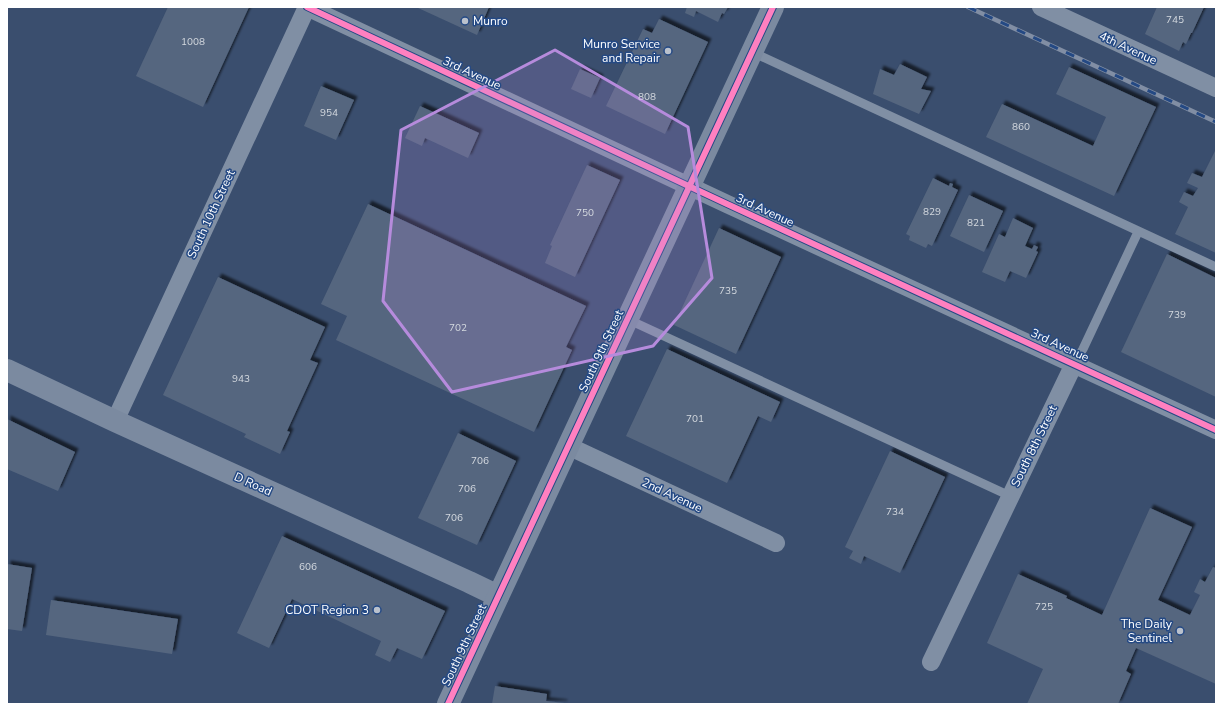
<svg xmlns="http://www.w3.org/2000/svg" width="1223" height="711" viewBox="0 0 1223 711" font-family="'Nunito Sans',sans-serif">
  <defs>
    <filter id="shadow"><feDropShadow dx="3.5" dy="-3.5" stdDeviation="1" flood-color="#0009"/></filter>
  </defs>
  <rect width="100%" height="100%" fill="#3a4e6e"/>
  <g fill="#55667f" filter="url(#shadow)">
    <path d="M168,7H249L203,107L136,76Z"/>
    <path d="M416,7H489L477,35Z"/>
    <path d="M687,7H728L724,14L722,13L718,22L696,11L694,17L685,13Z"/>
    <path d="M1157,7H1204L1192,33H1191L1186,44L1183,42L1179,51L1145,34Z"/>
    <path d="M659,19L708,42L665,134L606,106L643,29L652,33Z"/>
    <path d="M900,64L927,77L921,89L931,91L919,114L873,94L880,69L894,75Z"/>
    <path d="M1069,67L1156,107L1114,196L986,137L1002,104L1093,146L1106,117L1056,94Z"/>
    <path d="M580,69L600,78L591,98L571,89Z"/>
    <path d="M321,86L354,100L336,140L304,126Z"/>
    <path d="M420,106L479,133L468,158L425,138L422,146L405,138Z"/>
    <path d="M1215,151H1216V253L1175,234L1188,207L1179,202L1184,192L1193,196L1198,188L1187,183L1192,173L1202,177Z"/>
    <path d="M587,165L620,180L575,277L545,263L552,246L550,245Z"/>
    <path d="M933,178L949,186L950,183L953,184L952,187L958,190L932,246L928,244L926,248L909,240L910,236L906,234Z"/>
    <path d="M969,195L1003,211L984,252L950,236Z"/>
    <path d="M368,204L586,306L566,347L572,350L534,432L336,340L347,316L321,304Z"/>
    <path d="M1013,218L1033,228L1025,246L1032,249L1034,245L1038,247L1036,251L1038,252L1026,278L1010,271L1005,282L982,272L999,234L1005,237Z"/>
    <path d="M719,228L781,257L736,354L674,325Z"/>
    <path d="M1167,254L1216,278V397L1121,352Z"/>
    <path d="M218,277L325,327L310,360L318,363L287,431L290,432L280,454L244,437L246,434L163,395Z"/>
    <path d="M667,349L780,402L771,422L758,416L727,483L626,436Z"/>
    <path d="M7,419L75,452L58,491L7,469Z"/>
    <path d="M458,433L516,461L477,545L418,518Z"/>
    <path d="M890,451L945,477L900,573L864,556L861,564L849,558L853,551L845,547Z"/>
    <path d="M1150,508L1192,527L1158,600L1190,615L1200,595L1194,592L1200,579L1205,582L1213,567L1216,568V684L1136,648L1126,671L1131,674L1118,704H1027L1043,669L987,643L1018,574L1067,596L1066,598L1102,615Z"/>
    <path d="M282,536L445,611L422,659L397,648L390,662L375,655L381,641L292,599L269,648L237,633Z"/>
    <path d="M7,564L32,568L22,631L7,629Z"/>
    <path d="M51,600L178,619L172,654L46,635Z"/>
    <path d="M495,686L547,694L546,701L564,703V704H492Z"/>
  </g>
  <g fill="none" stroke-linecap="round" stroke-linejoin="round">
    <g stroke="#808fa4" stroke-width="9">
      <path d="M752,52L1216,267"/>
      <path d="M627,319L1010,496"/>
      <path d="M1074,364L1083,349L1138,232"/>
    </g>
    <g stroke="#808fa4" stroke-width="18">
      <path d="M307,7L727,204L1216,430"/>
      <path d="M1041,7L1216,88"/>
      <path d="M115,421L307,7"/>
      <path d="M568,446L776,543"/>
      <path d="M931,662L1074,364"/>
    </g>
    <g stroke="#7b8aa0" stroke-width="22">
      <path d="M7,370L115,421L469,582L498,596"/>
      <path d="M448,704L773,7"/>
    </g>
    <defs>
      <path id="rail" d="M968,7L1216,122"/>
    </defs>
    <use href="#rail" stroke="#818ea4" stroke-width="4.5"/>
    <use href="#rail" stroke="#244984" stroke-width="3" stroke-dasharray="9" stroke-linecap="butt"/>
    <defs>
      <g id="cycleway">
        <path d="M307,7L727,204L1216,430"/>
        <path d="M448,704L773,7"/>
      </g>
    </defs>
    <use href="#cycleway" stroke="#244984" stroke-width="8"/>
    <use href="#cycleway" stroke="#ff80c0" stroke-width="6"/>
  </g>
  <path fill="#b68bdc" fill-opacity="0.2" stroke="#b68bdc" stroke-width="3" stroke-linejoin="round" d="M555,50L688,127L712,278L653,346L452,392L383,301L401,130Z"/>
  <g fill="#bac1cc" stroke="#244984" stroke-width="1.5">
    <circle cx="465" cy="21" r="4"/>
    <circle cx="668" cy="51" r="4"/>
    <circle cx="377" cy="610" r="4"/>
    <circle cx="1180" cy="631" r="4"/>
  </g>
  <g text-anchor="middle" dominant-baseline="central" stroke-width="3" stroke-linejoin="round" paint-order="stroke">
    <g font-size="10" fill="#d4d9df">
      <text x="1175" y="20">745</text>
      <text x="193" y="42">1008</text>
      <text x="647" y="97">808</text>
      <text x="329" y="113">954</text>
      <text x="1021" y="127">860</text>
      <text x="932" y="212">829</text>
      <text x="585" y="213">750</text>
      <text x="976" y="223">821</text>
      <text x="728" y="291">735</text>
      <text x="1177" y="315">739</text>
      <text x="458" y="328">702</text>
      <text x="241" y="379">943</text>
      <text x="695" y="419">701</text>
      <text x="480" y="461">706</text>
      <text x="467" y="489">706</text>
      <text x="895" y="512">734</text>
      <text x="454" y="518">706</text>
      <text x="308" y="567">606</text>
      <text x="1044" y="607">725</text>
    </g>
    <g font-size="12" fill="#fff" stroke="#244984" text-anchor="end">
      <text x="473" y="21" text-anchor="start">Munro</text>
      <text x="660" y="44">Munro Service<tspan x="660" dy="14">and Repair</tspan></text>
      <text x="369" y="610">CDOT Region 3</text>
      <text x="1172" y="624">The Daily<tspan x="1172" dy="14">Sentinel</tspan></text>
    </g>
    <g font-size="12" fill="#fff" stroke="#244984">
      <text transform="translate(1128 48) rotate(25)">4th Avenue</text>
      <text transform="translate(472 73) rotate(25)">3rd Avenue</text>
      <text transform="translate(765 210) rotate(25)">3rd Avenue</text>
      <text transform="translate(211 214) rotate(-65)">South 10th Street</text>
      <text transform="translate(1060 345) rotate(25)">3rd Avenue</text>
      <text transform="translate(601 351) rotate(-65)">South 9th Street</text>
      <text transform="translate(1034 446) rotate(-64)">South 8th Street</text>
      <text transform="translate(253 484) rotate(24)">D Road</text>
      <text transform="translate(672 495) rotate(25)">2nd Avenue</text>
      <text transform="translate(464 645) rotate(-65)">South 9th Street</text>
    </g>
  </g>
  <rect width="1223" height="711" fill="none" stroke="#ffffff" stroke-width="16"/>
</svg>
